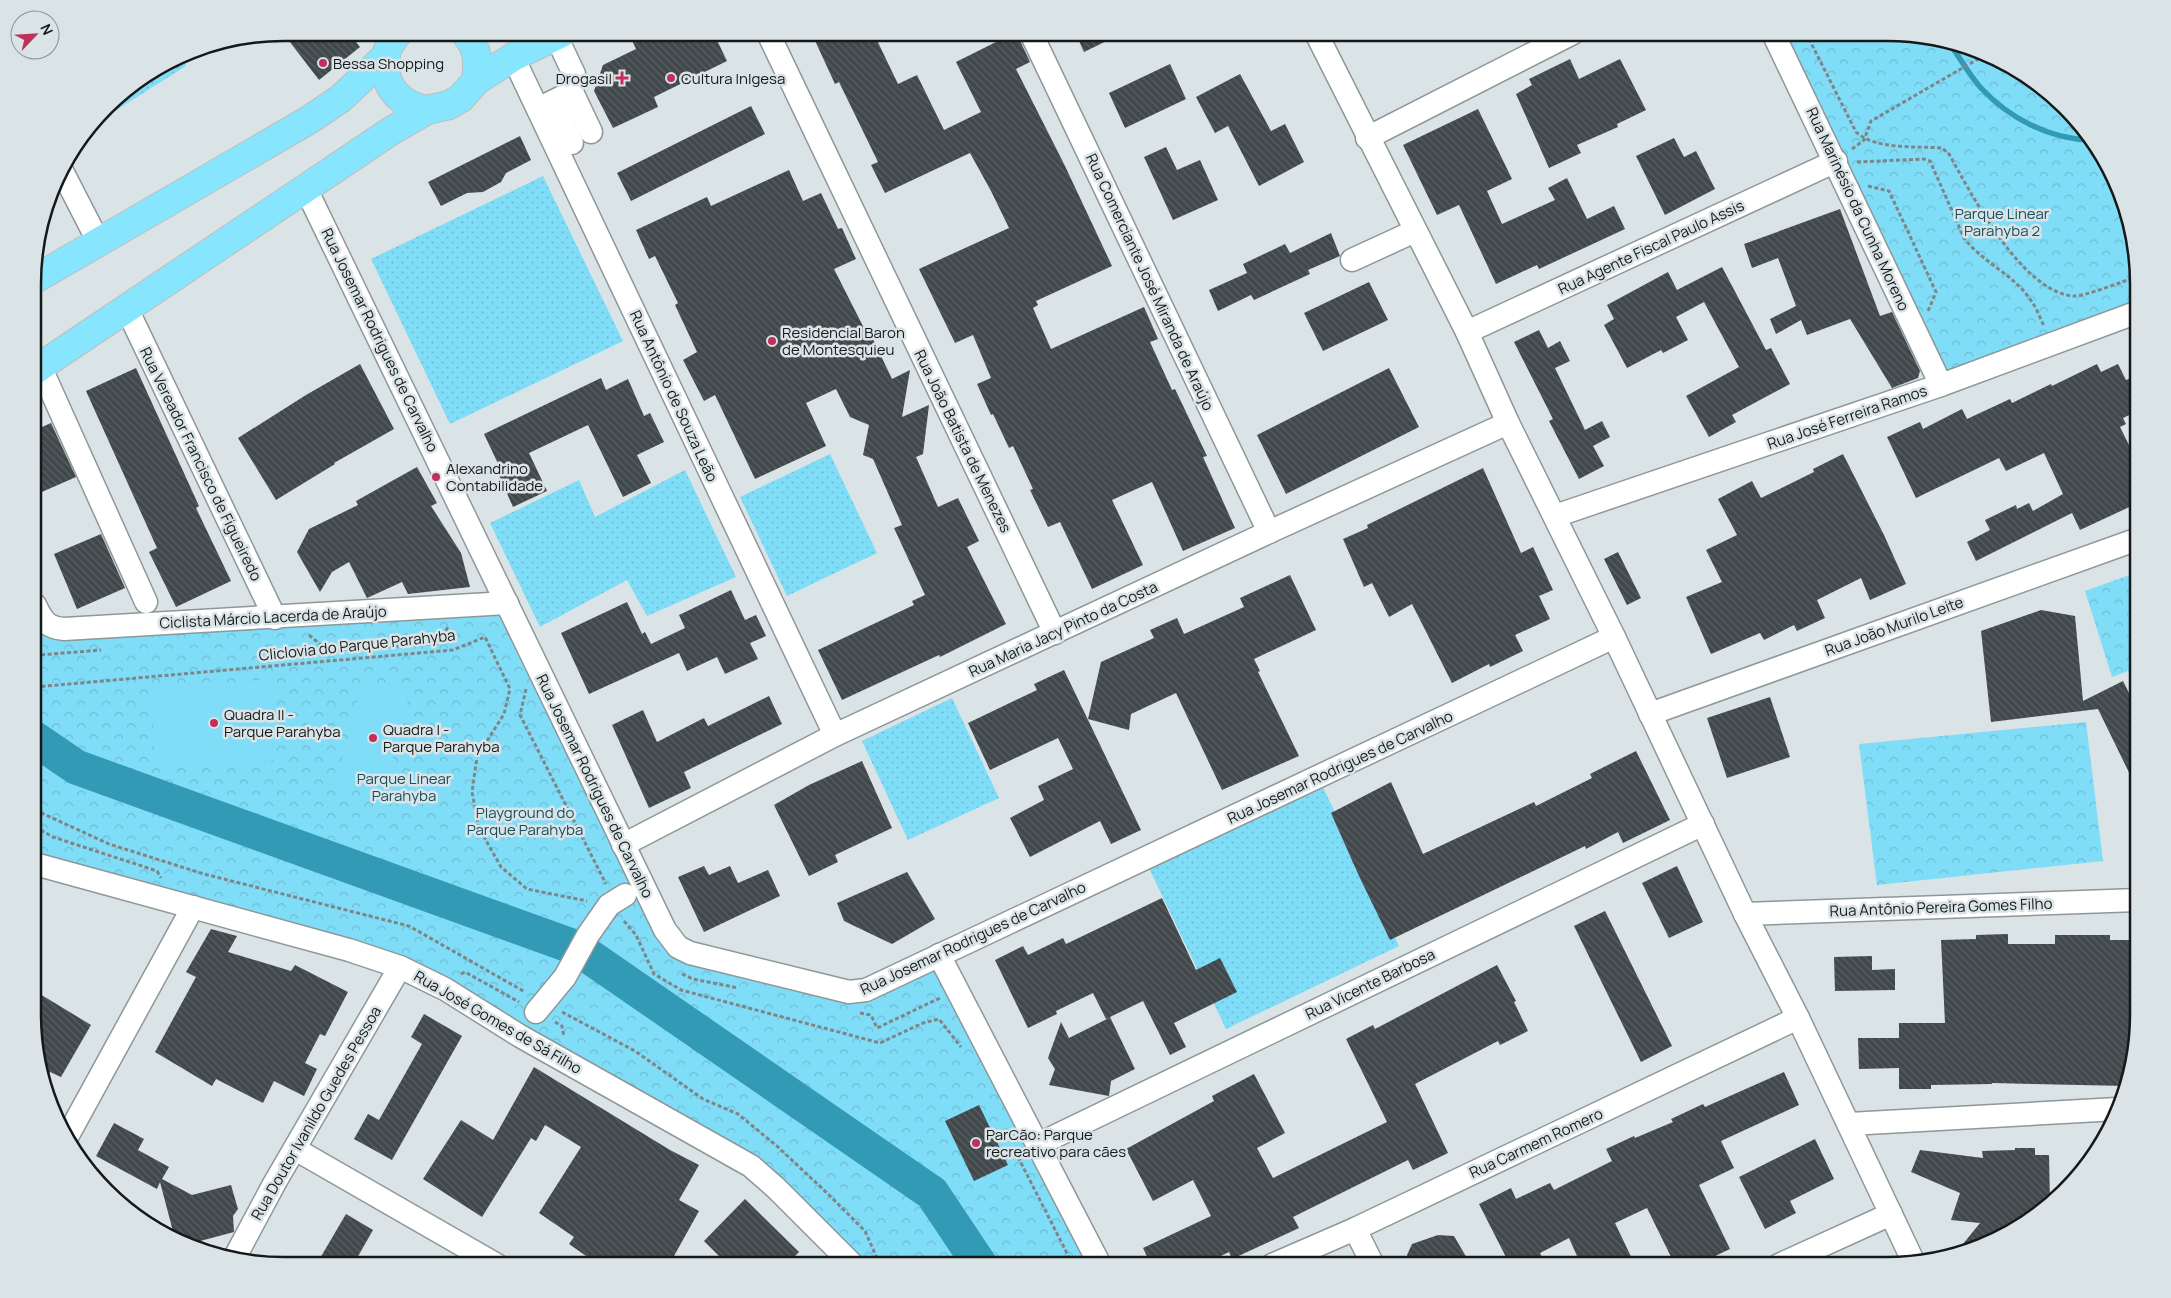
<svg xmlns="http://www.w3.org/2000/svg" width="2171" height="1298" viewBox="0 0 2171 1298" font-family="Manrope,sans-serif">
  <defs>
    <pattern id="grass-dots" width="8" height="8" patternUnits="userSpaceOnUse" patternTransform="scale(1.25)"><rect width="8" height="8" fill="#80ddf8"/><path d="M2 2h.1M6 6h.1" fill="none" stroke="#6ebdd4" stroke-width="1.8" stroke-linecap="round"/></pattern>
    <pattern id="park-crowns" width="20" height="18" patternUnits="userSpaceOnUse" patternTransform="scale(1.25)"><rect width="20" height="18" fill="#80ddf8"/><path d="M2 6a3 3 0 1 1 6 0M12 15a3 3 0 1 1 6 0" fill="none" stroke="#6ebdd4"/></pattern>
    <pattern id="building-back-hatch" width="6" height="6" patternUnits="userSpaceOnUse" patternTransform="scale(1.25)"><rect width="6" height="6" fill="#41484b"/><path d="M-1 5l2 2M0 0l6 6M5-1l2 2" fill="none" stroke="#595f61"/></pattern>
  </defs>
  <rect width="100%" height="100%" fill="#dae3e6"/>
  <g fill="url(#grass-dots)">
    <path d="M182,56L186,66L99,121L118,95Z"/>
    <path d="M543,176L623,341L450,424L371,259Z"/>
    <path d="M830,454L877,553L787,596L740,497Z"/>
    <path d="M685,470L736,577L647,616L627,580L540,627L490,523L579,480L595,517Z"/>
    <path d="M952,698L999,798L908,840L862,741Z"/>
    <path d="M1320,781L1399,946L1226,1029L1147,864Z"/>
  </g>
  <g fill="url(#park-crowns)">
    <path d="M1778,33H1887L1952,41L2013,66L2065,106L2105,158L2125,204L2138,268V319L1949,387Z"/>
    <path d="M2138,572V692L2128,671L2112,677L2085,591Z"/>
    <path d="M511,606L679,957L861,998L949,957L1110,1265H844L753,1172L404,971L35,862V610L47,634Z"/>
    <path d="M2086,722L2103,861L1877,885L1859,744Z"/>
  </g>
  <g fill="#80ddf8">
    <path d="M272,680L276,760L155,765L152,686Z"/>
    <path d="M362,685L410,691L384,793L336,784Z"/>
  </g>
  <g fill="none" stroke-linecap="round" stroke-linejoin="round">
    <path stroke="#329ab5" stroke-width="5.5" d="M1948,41C1959,56 1969,75 1981,88C2009,118 2049,139 2090,140"/>
    <path stroke="#329ab5" stroke-width="35" d="M35,739L76,767L577,948L932,1193L980,1265"/>
  </g>
  <g fill="url(#building-back-hatch)">
    <path d="M348,32L360,47L319,80L283,33Z"/>
    <path d="M628,32H713L727,61L654,97L658,107L613,128L594,91L603,65L636,49Z"/>
    <path d="M811,32H873L898,84L917,75L944,130L981,112L956,62L1016,32L1030,62L1016,69L1065,166L1112,266L1036,301L1038,305L1033,308L1051,349L1144,307L1158,339L1150,342L1172,390L1175,389L1207,456L1203,457L1235,528L1183,551L1152,482L1112,500L1143,565L1092,589L1060,522L1048,527L1030,490L1033,489L1013,446L1009,448L993,414L991,415L977,384L991,378L973,335L955,343L919,269L1009,228L991,191L970,153L885,193L871,165L878,162L839,82L835,84Z"/>
    <path d="M1075,32H1125L1084,52Z"/>
    <path d="M1570,59L1579,79L1620,59L1646,110L1617,124L1618,127L1577,145L1581,153L1549,168L1516,94L1532,85L1529,79Z"/>
    <path d="M1170,64L1186,99L1125,128L1109,93Z"/>
    <path d="M1240,74L1271,131L1285,124L1304,162L1259,186L1228,126L1215,133L1196,97Z"/>
    <path d="M751,106L765,134L631,201L617,173Z"/>
    <path d="M1478,109L1512,179L1487,191L1502,224L1555,200L1548,188L1567,178L1587,219L1614,206L1625,229L1539,269L1537,265L1496,284L1459,205L1437,215L1403,145Z"/>
    <path d="M520,136L531,160L506,173L501,182L483,192L467,193L441,206L428,182Z"/>
    <path d="M1674,138L1684,157L1696,151L1715,189L1665,215L1636,156Z"/>
    <path d="M1166,147L1177,170L1200,160L1218,200L1173,220L1144,157Z"/>
    <path d="M789,170L803,201L821,193L838,229L842,228L856,259L834,269L869,338L872,337L892,379L910,370L902,417L929,405L923,454L916,457L938,507L958,498L979,541L967,547L1006,624L940,657L939,655L842,700L818,650L914,605L912,601L925,595L894,528L902,525L873,459L863,455L869,425L850,417L836,389L806,403L826,446L755,479L715,395L704,401L683,360L697,352L675,305L678,303L655,256L649,259L636,230L707,197L711,206Z"/>
    <path d="M1840,209L1880,316L1892,312L1920,371L1918,378L1892,388L1850,319L1807,335L1801,320L1776,334L1770,319L1796,306L1778,258L1752,268L1744,244Z"/>
    <path d="M1331,233L1340,256L1308,270L1310,274L1254,300L1251,295L1218,311L1209,290L1247,273L1243,264L1285,244L1290,253Z"/>
    <path d="M1722,267L1766,350L1771,348L1790,384L1732,415L1736,422L1709,437L1686,396L1739,367L1704,302L1676,317L1688,340L1663,353L1661,350L1627,368L1604,325L1614,319L1607,305L1668,272L1677,290Z"/>
    <path d="M1369,282L1388,320L1323,351L1304,313Z"/>
    <path d="M1539,330L1548,348L1560,341L1570,361L1555,368L1585,430L1602,421L1610,437L1593,446L1604,466L1579,479L1549,421L1553,419L1514,342Z"/>
    <path d="M360,364L394,429L334,463L335,464L276,500L238,438L306,395Z"/>
    <path d="M2097,364L2101,372L2118,364L2126,380L2138,375V411L2123,418L2126,424L2120,427L2138,463V503L2080,530L2072,513L1976,561L1967,542L1990,530L1985,520L2016,505L2017,509L2029,503L2033,511L2063,494L2044,453L2006,471L1999,458L1916,498L1887,437L1920,422L1923,429L1962,409L1967,419L2010,399L2012,403L2051,384L2052,386Z"/>
    <path d="M136,368L199,506L196,508L231,581L176,607L149,552L157,548L86,391Z"/>
    <path d="M1389,368L1419,427L1286,494L1257,435Z"/>
    <path d="M601,378L606,390L628,379L644,416L650,413L664,442L637,455L651,483L623,497L588,425L529,453L547,491L513,507L498,473L502,472L484,434Z"/>
    <path d="M51,423L76,477L35,495V430Z"/>
    <path d="M1843,454L1884,535L1906,584L1870,600L1861,578L1817,600L1825,618L1797,631L1794,625L1764,640L1760,633L1711,654L1686,597L1722,582L1706,550L1737,535L1718,499L1752,481L1761,498L1814,472L1813,469Z"/>
    <path d="M417,467L437,503L431,506L461,553L470,587L408,594L402,582L367,598L349,562L332,572L320,592L297,552L309,529L358,505L356,501Z"/>
    <path d="M1483,468L1521,553L1533,547L1553,590L1539,596L1550,619L1515,635L1523,651L1490,667L1489,664L1452,683L1412,604L1389,617L1372,583L1364,587L1343,539L1368,528L1367,525Z"/>
    <path d="M101,534L125,588L77,609L54,554Z"/>
    <path d="M1618,552L1641,598L1627,605L1604,559Z"/>
    <path d="M1290,575L1316,630L1254,659L1260,671L1258,672L1299,756L1222,790L1176,693L1131,714L1129,730L1088,719L1101,662L1154,638L1150,630L1177,618L1184,634L1244,607L1240,598Z"/>
    <path d="M731,590L745,620L756,615L766,636L750,643L758,659L725,674L717,657L687,671L679,653L589,694L561,633L627,602L642,634L645,632L651,644L685,628L679,615Z"/>
    <path d="M2041,610L2075,616L2083,701L2123,681L2138,711V791L2098,709L1991,722L1981,631Z"/>
    <path d="M1064,670L1141,830L1111,844L1100,821L1030,857L1010,818L1044,800L1038,786L1073,769L1058,738L990,770L968,723L1037,690L1034,684Z"/>
    <path d="M769,696L782,724L684,772L691,788L649,808L612,725L643,710L657,742L704,718L708,726Z"/>
    <path d="M1770,697L1790,757L1727,778L1707,718Z"/>
    <path d="M1636,751L1670,820L1623,843L1618,832L1586,849L1585,846L1390,940L1359,876L1331,813L1391,782L1423,854L1534,802L1536,806L1592,778L1590,774Z"/>
    <path d="M862,761L892,828L835,855L838,862L809,876L774,805L809,785Z"/>
    <path d="M704,866L709,875L730,866L738,883L768,870L780,896L704,932L678,877Z"/>
    <path d="M1677,866L1703,922L1669,938L1642,883Z"/>
    <path d="M907,872L935,919L892,944L844,921L837,903Z"/>
    <path d="M1162,898L1196,970L1220,958L1237,992L1174,1023L1186,1047L1170,1055L1143,1001L1110,1017L1135,1069L1111,1081L1109,1096L1049,1085L1055,1069L1048,1058L1061,1022L1069,1038L1109,1018L1106,1019L1093,993L1056,1011L1057,1014L1028,1028L995,960L1023,946L1028,955L1063,938L1066,944Z"/>
    <path d="M1605,911L1672,1046L1641,1062L1574,926Z"/>
    <path d="M211,929L237,936L228,952L291,971L295,965L348,992L325,1036L320,1034L305,1063L317,1069L304,1096L274,1081L263,1103L216,1079L212,1086L155,1052L196,977L186,972Z"/>
    <path d="M2008,934V944H2055V935H2110V940H2138V1028H2129V1081L2127,1086L1992,1083V1084L1931,1085V1089H1899V1068L1859,1069L1858,1038H1899V1023H1945L1941,940L1976,939V935Z"/>
    <path d="M1872,956V970L1895,969V990L1835,991L1834,957Z"/>
    <path d="M1497,965L1516,1001L1514,1002L1528,1031L1500,1045L1498,1041L1415,1084L1448,1153L1413,1170L1408,1160L1293,1217L1299,1228L1232,1259L1229,1252L1202,1265H1151L1143,1248L1211,1216L1193,1180L1153,1201L1126,1149L1214,1101L1212,1096L1254,1074L1285,1133L1257,1148L1273,1178L1387,1122L1346,1039L1373,1025L1375,1029Z"/>
    <path d="M35,991L91,1025L61,1077L50,1072L43,1084L35,1046Z"/>
    <path d="M424,1014L462,1036L392,1160L354,1139L368,1114L379,1120L422,1044L411,1037Z"/>
    <path d="M534,1067L670,1150L699,1165L679,1200L699,1211L669,1265H599L569,1244L574,1237L539,1213L581,1147L545,1125L536,1141L531,1138L482,1217L423,1179L461,1120L493,1140Z"/>
    <path d="M1784,1072L1799,1105L1721,1141L1734,1168L1699,1185L1730,1249L1696,1265H1675L1647,1208L1615,1223L1635,1265H1581L1569,1238L1540,1253L1546,1265H1510L1479,1204L1511,1188L1516,1199L1550,1183L1554,1190L1612,1161L1606,1149L1634,1136L1635,1138L1673,1122L1671,1119L1703,1104L1705,1107Z"/>
    <path d="M979,1105L1008,1165L974,1181L945,1121Z"/>
    <path d="M114,1123L144,1139L138,1150L169,1167L162,1179L192,1195L231,1185L238,1209L233,1216L234,1232L189,1244L175,1239L160,1182L157,1189L96,1156Z"/>
    <path d="M1815,1139L1834,1179L1790,1201L1796,1213L1765,1229L1739,1177Z"/>
    <path d="M2015,1148H2035V1155H2049L2050,1203L2013,1232L1967,1252L1954,1255L1980,1223L1951,1220L1960,1193L1911,1172L1920,1150L1983,1158L1982,1151L2015,1150Z"/>
    <path d="M745,1199L799,1252L786,1265H728L704,1241Z"/>
    <path d="M346,1214L373,1230L353,1265H316Z"/>
    <path d="M1438,1235L1454,1236L1471,1265H1414L1407,1255L1412,1244Z"/>
  </g>
  <g fill="none" stroke-linecap="round" stroke-linejoin="round">
    <defs>
      <g id="minor">
        <path d="M768,33L1055,633"/>
        <path d="M1031,33L1269,532"/>
        <path d="M1316,33L1467,332L1508,423L1614,637L1745,914L1798,1018L1914,1263"/>
        <path d="M1773,33L1941,385"/>
        <path d="M513,57L835,735"/>
        <path d="M572,92L591,132"/>
        <path d="M553,102L572,143"/>
        <path d="M538,109L572,92L574,74L556,36"/>
        <path d="M1367,138L1573,33"/>
        <path d="M61,169L99,243"/>
        <path d="M306,189L665,930L678,947L690,953L849,992L866,990L1614,637"/>
        <path d="M1352,260L1415,231"/>
        <path d="M127,309L275,618"/>
        <path d="M1467,332L1836,161"/>
        <path d="M40,366L146,602"/>
        <path d="M1555,516L1941,385L2138,312"/>
        <path d="M35,605C42,620 47,628 64,629L507,603"/>
        <path d="M1650,714L2138,539"/>
        <path d="M623,845L835,735L1269,532L1508,423"/>
        <path d="M35,864L349,950L400,967L445,989L520,1036L751,1166L776,1188L853,1265"/>
        <path d="M1745,914L2138,900"/>
        <path d="M939,955L1100,1265"/>
        <path d="M536,1012L565,977L588,935L609,905L625,895"/>
        <path d="M1849,1124L2117,1109"/>
        <path d="M67,1137L193,907"/>
        <path d="M1037,1145L1703,824"/>
        <path d="M295,1149L497,1265"/>
        <path d="M1355,1229L1373,1265"/>
        <path d="M234,1259L274,1184L400,967"/>
        <path d="M1272,1265L1355,1229L1798,1018"/>
        <path d="M1779,1265L1891,1214"/>
      </g>
      <g id="major">
        <path d="M398,33C371,63 388,104 427,110"/>
        <path d="M465,33C479,50 478,60 476,81"/>
        <path d="M35,279L309,120L340,99L384,58"/>
        <path d="M35,370L391,131L427,110L449,105L461,98L476,81L513,57L562,33"/>
      </g>
    </defs>
    <use href="#minor" stroke="#8e9799" stroke-width="25"/>
    <use href="#major" stroke="#bebfbf" stroke-width="30"/>
    <g stroke="#7f8587" stroke-width="3" stroke-dasharray="4 2.5" stroke-linecap="butt">
      <path d="M1806,33L1856,132C1875,150 1917,146 1942,148L1949,154C1972,195 2021,291 2073,296C2084,297 2124,281 2138,276"/>
      <path d="M2002,62L2013,67"/>
      <path d="M1852,149L1864,140L1871,121L1985,55"/>
      <path d="M1857,162L1924,159L1930,161L1964,238C1983,263 2015,275 2032,302C2037,309 2040,318 2044,326"/>
      <path d="M1868,186L1889,191L1936,292L1928,311"/>
      <path d="M309,635L327,650L437,644L448,627"/>
      <path d="M35,653L40,655L101,650"/>
      <path d="M35,687L453,650L485,637L510,689L504,714L477,757L472,792L479,828L501,867L527,889L587,901"/>
      <path d="M526,689L520,715L606,884"/>
      <path d="M35,810L109,844L204,874L409,926L525,992"/>
      <path d="M35,827L53,837L157,871L161,878"/>
      <path d="M624,921L636,935L654,974L681,990L880,1043L923,1023L939,1019L961,1047"/>
      <path d="M461,974L465,972L519,1002"/>
      <path d="M682,974L693,979L738,988"/>
      <path d="M562,1012L635,1051L703,1099L738,1114L778,1147L828,1194L865,1231L880,1265"/>
      <path d="M860,1013L871,1015L877,1028L940,998"/>
      <path d="M555,1022L562,1026L564,1037"/>
      <path d="M1018,1157L1073,1265"/>
    </g>
    <use href="#minor" stroke="#fff" stroke-width="22"/>
    <use href="#major" stroke="#87e6fe" stroke-width="28"/>
  </g>
  <g fill="#bf305a" stroke="#dae3e6" stroke-width="2">
    <circle cx="323" cy="63" r="5"/>
    <path d="M619.5 70.5h5v5h5v5h-5v5h-5v-5h-5v-5h5z"/>
    <circle cx="671" cy="78" r="5"/>
    <circle cx="772" cy="341" r="5"/>
    <circle cx="436" cy="477" r="5"/>
    <circle cx="214" cy="723" r="5"/>
    <circle cx="373" cy="738" r="5"/>
    <circle cx="976" cy="1143" r="5"/>
  </g>
  <g text-anchor="middle" dominant-baseline="central" stroke-width="5" stroke-linejoin="round" paint-order="stroke">
    <g font-size="15" fill="#16191a" stroke="#dae3e6" text-anchor="start">
      <text x="333" y="63">Bessa Shopping</text>
      <text x="612" y="78" text-anchor="end">Drogasil</text>
      <text x="681" y="78">Cultura Inlgesa</text>
      <text x="782" y="332">Residencial Baron<tspan x="782" dy="17">de Montesquieu</tspan></text>
      <text x="446" y="468">Alexandrino<tspan x="446" dy="17">Contabilidade</tspan></text>
      <text x="224" y="714">Quadra II -<tspan x="224" dy="17">Parque Parahyba</tspan></text>
      <text x="383" y="729">Quadra I -<tspan x="383" dy="17">Parque Parahyba</tspan></text>
      <text x="986" y="1134">ParCão: Parque<tspan x="986" dy="17">recreativo para cães</tspan></text>
    </g>
    <g font-size="15" fill="#16191a" stroke="#dae3e6">
      <text transform="translate(1858 209) rotate(65)">Rua Marinésio da Cunha Moreno</text>
      <text transform="translate(1651 247) rotate(-25)">Rua Agente Fiscal Paulo Assis</text>
      <text transform="translate(1150 282) rotate(65)">Rua Comerciante José Miranda de Araújo</text>
      <text transform="translate(380 340) rotate(64)">Rua Josemar Rodrigues de Carvalho</text>
      <text transform="translate(674 396) rotate(65)">Rua Antônio de Souza Leão</text>
      <text transform="translate(1847 417) rotate(-19)">Rua José Ferreira Ramos</text>
      <text transform="translate(963 441) rotate(64)">Rua João Batista de Menezes</text>
      <text transform="translate(201 464) rotate(64)">Rua Vereador Francisco de Figueiredo</text>
      <text transform="translate(273 617) rotate(-3)">Ciclista Márcio Lacerda de Araújo</text>
      <text transform="translate(1894 626) rotate(-20)">Rua João Murilo Leite</text>
      <text transform="translate(1063 629) rotate(-25)">Rua Maria Jacy Pinto da Costa</text>
      <text transform="translate(357 645) rotate(-6)">Cliclovia do Parque Parahyba</text>
      <text transform="translate(1340 767) rotate(-25)">Rua Josemar Rodrigues de Carvalho</text>
      <text transform="translate(595 786) rotate(64)">Rua Josemar Rodrigues de Carvalho</text>
      <text transform="translate(1941 907) rotate(-2)">Rua Antônio Pereira Gomes Filho</text>
      <text transform="translate(973 938) rotate(-25)">Rua Josemar Rodrigues de Carvalho</text>
      <text transform="translate(1370 984) rotate(-26)">Rua Vicente Barbosa</text>
      <text transform="translate(498 1022) rotate(30)">Rua José Gomes de Sá Filho</text>
      <text transform="translate(316 1113) rotate(-60)">Rua Doutor Ivanildo Guedes Pessoa</text>
      <text transform="translate(1536 1143) rotate(-25)">Rua Carmem Romero</text>
    </g>
    <g font-size="15" fill="#17505f" stroke="#dae3e6">
      <text x="2002" y="213">Parque Linear<tspan x="2002" dy="17">Parahyba 2</tspan></text>
      <text x="404" y="778">Parque Linear<tspan x="404" dy="17">Parahyba</tspan></text>
      <text x="525" y="812">Playground do<tspan x="525" dy="17">Parque Parahyba</tspan></text>
    </g>
  </g>
  <path d="M0 0H2171V1298H0ZM284 41H1887A243 243 0 0 1 2130 284V1014A243 243 0 0 1 1887 1257H284A243 243 0 0 1 41 1014V284A243 243 0 0 1 284 41Z" fill="#dae3e6" fill-rule="evenodd"/>
  <path fill="none" stroke="#16191a" stroke-width="2.5" d="M284 41H1887A243 243 0 0 1 2130 284V1014A243 243 0 0 1 1887 1257H284A243 243 0 0 1 41 1014V284A243 243 0 0 1 284 41Z"/>
  <g transform="translate(35 35) rotate(65)"><circle r="24" fill="#dae3e6" stroke="#8c9294"/>
  <path d="M0-4L9 19L0 12L-9 19Z" fill="#bf305a"/>
  <text y="-8" font-size="14" font-weight="bold" text-anchor="middle" fill="#16191a">N</text>
  </g>
</svg>
